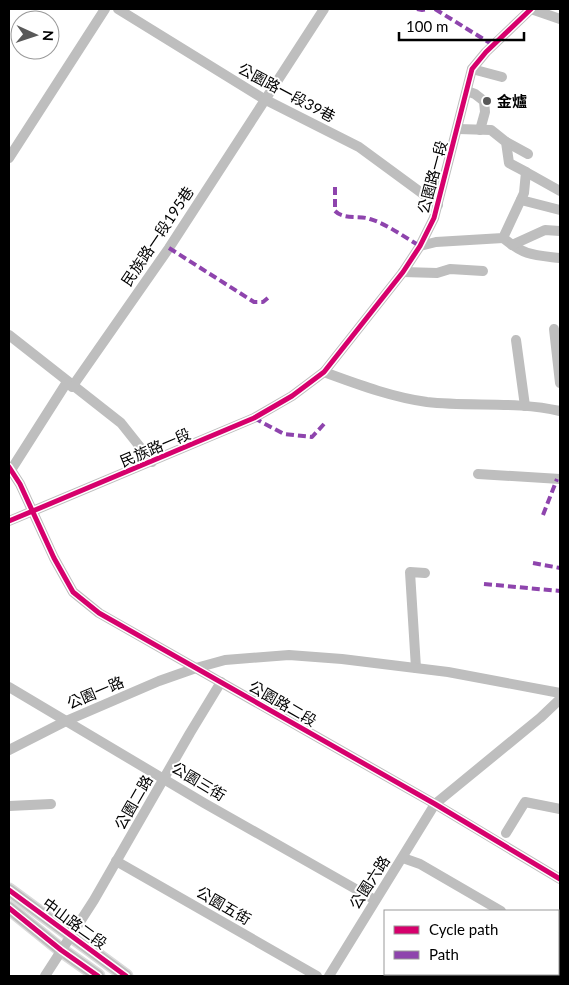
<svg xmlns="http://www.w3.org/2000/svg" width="569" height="985" viewBox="0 0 569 985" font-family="Lato,'Noto Sans TC',sans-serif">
  <rect width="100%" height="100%" fill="#fff"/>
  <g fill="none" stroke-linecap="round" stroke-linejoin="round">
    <defs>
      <g id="major">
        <path d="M9,890L126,976"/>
        <path d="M9,908L61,950L98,976"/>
      </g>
    </defs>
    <use href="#major" stroke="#dbdbdb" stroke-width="15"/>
    <g stroke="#bebebe" stroke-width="10">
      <path d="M118,9L264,99L359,147L438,205"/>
      <path d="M531,9L560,19"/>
      <path d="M472,69L502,77"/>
      <path d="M467,91L475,94L484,101L485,112L480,130"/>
      <path d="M506,142L528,154"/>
      <path d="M9,158L105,9"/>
      <path d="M526,172L560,191"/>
      <path d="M521,200L560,210"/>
      <path d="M503,238C525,256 533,255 560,258"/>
      <path d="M512,245L545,230L560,231"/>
      <path d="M420,246L436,242L503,238L524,193L526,172L509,163L506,142L491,130L458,129"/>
      <path d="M403,272L437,273L450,269L483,271"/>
      <path d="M554,329L560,383"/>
      <path d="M9,335L121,423L152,462"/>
      <path d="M516,340L525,406"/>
      <path d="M324,372C357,384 391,397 427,402C471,407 516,401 560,411"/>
      <path d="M72,387L169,248L324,9"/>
      <path d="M9,467L20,484L54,558L73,592L99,613L435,804L560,879"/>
      <path d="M11,470L67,382"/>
      <path d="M478,474L560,479"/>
      <path d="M9,521L254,418L292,396L324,372L403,272L420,246L434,218L472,69L486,52L531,9"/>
      <path d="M416,668L410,572L425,573"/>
      <path d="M9,687L204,803L375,900"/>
      <path d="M9,750L66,721L159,681L196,668L225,660L289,655L342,659L448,672L560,693"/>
      <path d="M9,806L51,804"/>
      <path d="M506,833L525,802L560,809"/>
      <path d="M403,858L420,864L501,911"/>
      <path d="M116,861L317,976"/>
      <path d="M558,950L560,951"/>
      <path d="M558,972L560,968"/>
      <path d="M45,976L94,900L190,733L221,682"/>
      <path d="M329,976L435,804L540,718L560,699"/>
      <path d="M478,976L479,974"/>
    </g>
    <use href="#major" stroke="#bebebe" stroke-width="12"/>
    <g stroke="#8e44ad" stroke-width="4" stroke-dasharray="8 4" stroke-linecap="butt">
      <path d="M417,9L422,10L428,9"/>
      <path d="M435,9L493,45"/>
      <path d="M335,187V211C344,220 359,215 370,219C387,224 404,237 420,246"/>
      <path d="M169,248L254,302H263L269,297"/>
      <path d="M254,418L284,434L312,437L324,424"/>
      <path d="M543,515L557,479"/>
      <path d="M533,563L560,568"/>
      <path d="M484,584L560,591"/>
    </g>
    <defs>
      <g id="cycleway">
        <path d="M9,467L20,484L54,558L73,592L99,613L435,804L560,879"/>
        <path d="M9,521L254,418L292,396L324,372L403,272L420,246L434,218L472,69L486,52L531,9"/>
        <path d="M9,890L126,976"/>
        <path d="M9,908L61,950L98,976"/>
      </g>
    </defs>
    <use href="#cycleway" stroke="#fff" stroke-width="8"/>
    <use href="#cycleway" stroke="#d6006c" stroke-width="5"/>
  </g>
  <circle fill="#595959" stroke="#fff" stroke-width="2" cx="487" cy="101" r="5"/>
  <g text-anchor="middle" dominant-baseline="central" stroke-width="4" stroke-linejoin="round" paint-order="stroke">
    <g font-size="15" fill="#000" stroke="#fff">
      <text transform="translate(287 92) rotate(28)">公園路一段39巷</text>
      <text transform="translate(432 177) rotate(-75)">公園路一段</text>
      <text transform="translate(157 236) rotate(-56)">民族路一段195巷</text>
      <text transform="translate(155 447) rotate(-23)">民族路一段</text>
      <text transform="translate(95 692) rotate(-23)">公園一路</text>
      <text transform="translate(283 703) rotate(30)">公園路二段</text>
      <text transform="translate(199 781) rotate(31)">公園三街</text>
      <text transform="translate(133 802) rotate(-60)">公園二路</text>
      <text transform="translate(369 882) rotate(-57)">公園六路</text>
      <text transform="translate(224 905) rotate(30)">公園五街</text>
      <text transform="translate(75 923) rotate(36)">中山路二段</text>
    </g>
    <g font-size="15" font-weight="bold" fill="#000" stroke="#fff" text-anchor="start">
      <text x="497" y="101">金爐</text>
    </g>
  </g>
  <rect width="569" height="985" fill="none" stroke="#000000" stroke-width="20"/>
  <rect x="384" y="910" width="175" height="65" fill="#ffffff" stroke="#999999"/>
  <rect x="394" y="926" width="25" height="8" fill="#d6006c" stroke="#999999"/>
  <text x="429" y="935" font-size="15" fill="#000000">Cycle path</text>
  <rect x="394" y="951" width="25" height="8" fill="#8e44ad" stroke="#999999"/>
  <text x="429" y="960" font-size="15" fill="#000000">Path</text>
  <g transform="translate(35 35) rotate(93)"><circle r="24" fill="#ffffff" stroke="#999999"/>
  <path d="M0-4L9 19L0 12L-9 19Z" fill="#595959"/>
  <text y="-8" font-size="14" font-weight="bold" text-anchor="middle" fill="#000000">N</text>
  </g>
  <path d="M399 32v8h125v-8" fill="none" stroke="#000000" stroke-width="2.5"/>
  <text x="406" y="32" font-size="15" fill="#000000" stroke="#ffffff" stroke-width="4" paint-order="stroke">100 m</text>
</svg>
